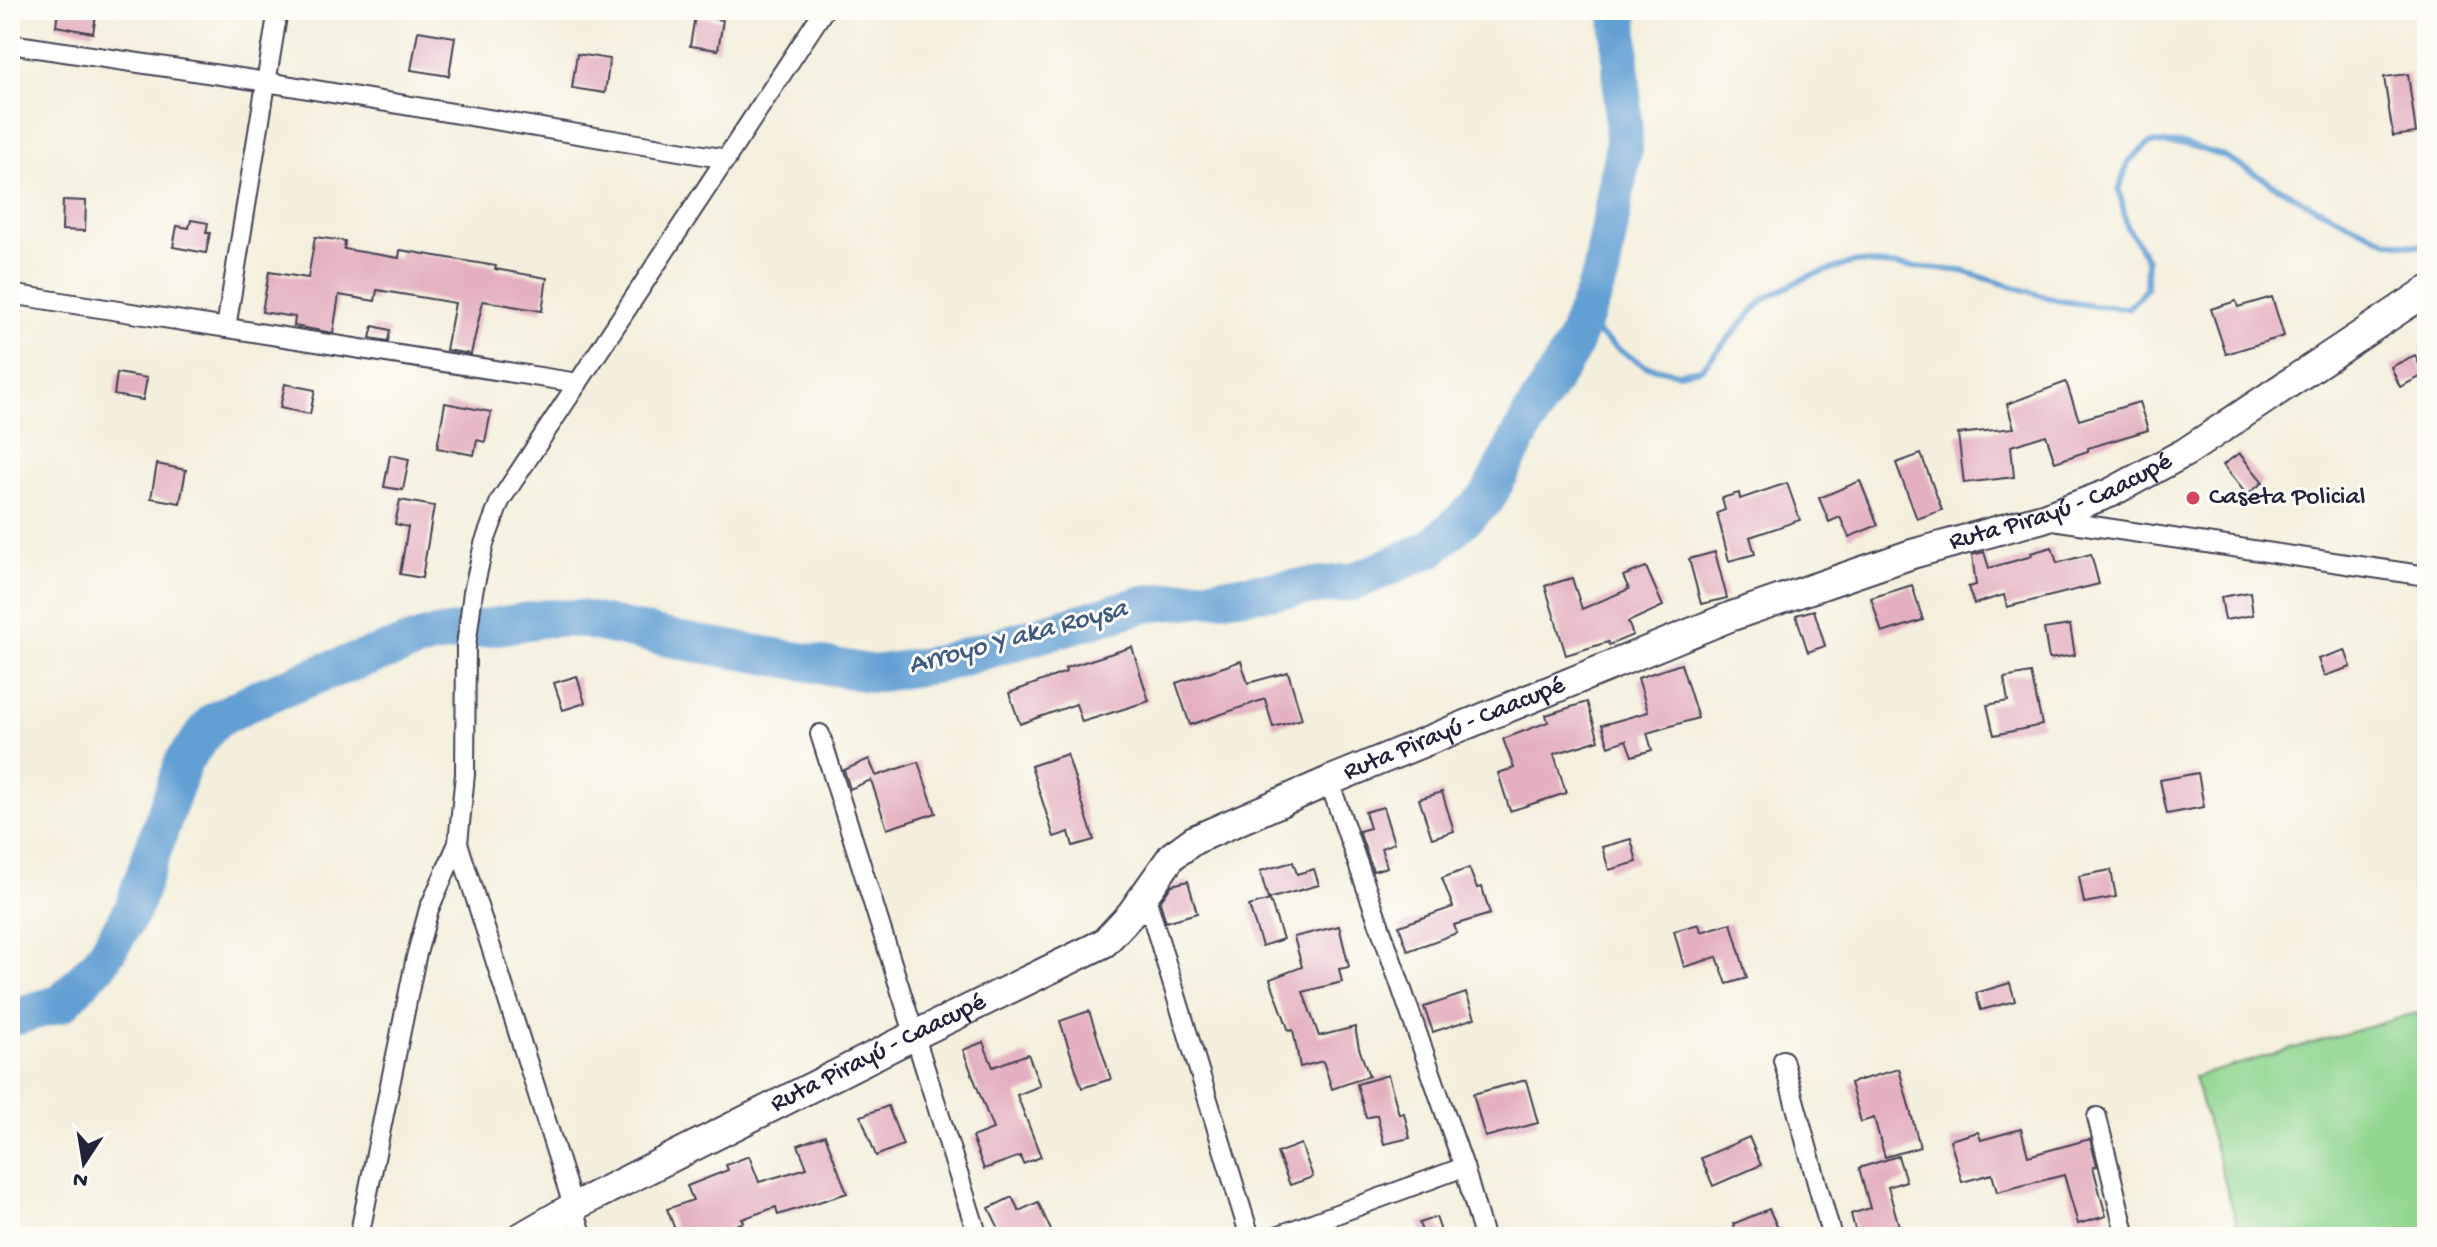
<svg xmlns="http://www.w3.org/2000/svg" width="2437" height="1247" viewBox="0 0 2437 1247" font-family="'Gochi Hand',sans-serif">
  <rect width="100%" height="100%" fill="#fdfcf7"/>
  <filter id="ink" filterUnits="userSpaceOnUse"><feTurbulence type="fractalNoise" baseFrequency=".0125" numOctaves="2"/><feDisplacementMap in="SourceGraphic" scale="16" xChannelSelector="R" yChannelSelector="G"/><feConvolveMatrix kernelMatrix="1 2 1 2 8 2 1 2 1" color-interpolation-filters="sRGB"/></filter>
  <filter id="wash" filterUnits="userSpaceOnUse"><feTurbulence type="fractalNoise" baseFrequency=".006" numOctaves="4" result="noise"/><feDisplacementMap in="SourceGraphic" scale="32" xChannelSelector="R" yChannelSelector="G"/><feGaussianBlur stdDeviation="1.8" result="paint"/><feColorMatrix in="noise" values="0 0 0 0 0 0 0 0 0 0 0 0 0 0 0 0 0 1.4 0 .05"/><feComposite in="paint" operator="in"/></filter>
  <g filter="url(#wash)">
    <rect width="100%" height="100%" fill="#f4efdc"/>
    <path fill="#91d690" stroke="#5a7c66" stroke-width="2" d="M2427,1010V1237H2241L2194,1077Z"/>
    <g fill="none" stroke-linecap="round" stroke-linejoin="round">
      <path stroke="#629fd3" stroke-width="6" d="M1582,322L1622,352L1646,366L1678,373L1701,369L1764,299L1809,276L1855,262L1962,271L2056,300L2094,306L2128,308L2146,289L2147,259L2127,226L2119,190L2128,162L2150,143L2184,144L2223,156L2303,201L2387,241L2415,246L2427,245"/>
      <path stroke="#629fd3" stroke-width="38" d="M10,1018L62,1003L101,961L132,911L184,760L214,721L254,700L327,671L429,637L547,618L581,619L683,641L874,674L939,664L1144,604L1353,582L1430,549L1487,498L1531,415L1571,350L1601,274L1624,144L1619,10"/>
    </g>
    <g id="blocks">
      <g fill="#e4b0c1">
        <path d="M58,10H97L93,33L56,26Z"/>
        <path d="M695,16L723,20L718,50L690,46Z"/>
        <path d="M418,31L455,37L449,76L411,70Z"/>
        <path d="M577,54L610,59L605,93L572,88Z"/>
        <path d="M2408,74L2416,133L2393,136L2384,77Z"/>
        <path d="M63,200L86,201L85,231L62,230Z"/>
        <path d="M191,220L208,223L206,233H210L206,253L173,247L177,226L189,228Z"/>
        <path d="M315,237L345,241L344,249L399,258L400,250L496,266L495,269L547,278L542,311L483,301L471,354L446,350L455,303L377,290L375,301L339,295L333,333L294,326L295,317L262,312L269,272L308,278Z"/>
        <path d="M2272,297L2284,336L2226,354L2211,309L2236,301L2238,307Z"/>
        <path d="M373,326L390,330L388,341L370,338Z"/>
        <path d="M2415,355L2424,375L2400,387L2391,367Z"/>
        <path d="M117,373L147,378L143,400L114,395Z"/>
        <path d="M2066,382L2079,420L2139,402L2148,430L2088,448V451L2055,462L2046,435L2011,446L2014,477L1964,483L1958,434L2014,428L2007,404Z"/>
        <path d="M285,384L315,390L310,414L280,408Z"/>
        <path d="M445,403L491,412L485,442L477,440L474,455L437,448Z"/>
        <path d="M2239,453L2263,482L2247,495L2223,465Z"/>
        <path d="M1921,454L1942,510L1917,519L1896,463Z"/>
        <path d="M390,455L409,459L403,490L384,487Z"/>
        <path d="M157,464L186,470L180,503L151,498Z"/>
        <path d="M1860,481L1878,525L1849,537L1840,517L1829,522L1819,498Z"/>
        <path d="M1787,483L1800,520L1750,537L1755,554L1729,561L1717,513L1725,510L1722,498L1739,493L1740,499Z"/>
        <path d="M400,500L434,506L422,578L400,574L408,527L395,524Z"/>
        <path d="M2052,547L2057,563L2091,554L2099,584L2007,607L2004,595L1974,604L1968,587L1976,585L1972,555L1984,552L1989,568L2032,556L2031,553Z"/>
        <path d="M1715,552L1727,598L1701,604L1689,559Z"/>
        <path d="M1646,567L1663,606L1628,622L1633,635L1609,645L1608,642L1566,655L1545,586L1572,578L1582,609L1629,589L1623,576Z"/>
        <path d="M1912,585L1923,620L1882,633L1871,598Z"/>
        <path d="M2250,592L2253,615L2225,620L2221,597Z"/>
        <path d="M1814,610L1825,646L1808,652L1796,615Z"/>
        <path d="M2070,625L2075,655L2049,659L2044,629Z"/>
        <path d="M1132,647L1149,701L1082,722L1076,704L1020,724L1009,693L1066,672L1065,668Z"/>
        <path d="M2345,650L2351,667L2324,676L2318,659Z"/>
        <path d="M1241,661L1248,683L1288,672L1302,719L1273,727L1265,699L1190,725L1176,683Z"/>
        <path d="M1681,664L1698,718L1647,733L1652,750L1632,756L1626,740L1609,746L1602,725L1648,712L1638,678Z"/>
        <path d="M2031,673L2042,725L1994,735L1987,705L2008,701L2004,678Z"/>
        <path d="M577,676L585,703L563,710L554,683Z"/>
        <path d="M1587,702L1599,740L1554,754L1566,793L1510,811L1498,773L1514,768L1503,739L1548,722L1546,715Z"/>
        <path d="M1067,754L1094,840L1073,846L1069,832L1054,837L1031,766Z"/>
        <path d="M869,759L876,776L918,762L936,813L887,829L871,780L850,789L844,770Z"/>
        <path d="M2198,773L2204,807L2167,814L2160,780Z"/>
        <path d="M1442,792L1454,831L1432,838L1419,799Z"/>
        <path d="M1383,807L1394,843L1381,848L1387,867L1373,871L1359,831L1370,828L1365,812Z"/>
        <path d="M1631,839L1637,862L1609,870L1602,847Z"/>
        <path d="M1293,862L1297,874L1314,869L1319,885L1268,899L1260,871Z"/>
        <path d="M1469,868L1477,888L1482,887L1490,914L1454,925L1457,933L1408,951L1399,926L1453,907L1442,878Z"/>
        <path d="M2111,870L2116,897L2084,903L2079,876Z"/>
        <path d="M1188,881L1197,913L1166,922L1160,902L1172,885Z"/>
        <path d="M1270,900L1283,939L1262,946L1249,906Z"/>
        <path d="M1731,923L1747,978L1727,984L1717,957L1684,967L1674,931L1699,924L1701,932Z"/>
        <path d="M1339,926L1349,967L1339,969L1342,982L1303,992L1319,1036L1355,1027L1359,1048L1369,1076L1332,1089L1323,1061L1300,1067L1293,1030L1289,1031L1270,979L1302,967L1294,937Z"/>
        <path d="M2010,983L2015,1001L1981,1010L1976,993Z"/>
        <path d="M1466,993L1475,1018L1433,1032L1424,1007Z"/>
        <path d="M1089,1011L1111,1079L1082,1088L1060,1021Z"/>
        <path d="M983,1042L993,1067L1028,1054L1040,1086L1017,1095L1041,1157L1023,1164L1020,1156L984,1169L972,1137L993,1129L963,1050Z"/>
        <path d="M1899,1069L1920,1147L1885,1157L1874,1118L1861,1122L1850,1083Z"/>
        <path d="M1388,1075L1399,1114L1404,1113L1410,1138L1384,1144L1377,1115L1366,1118L1357,1084Z"/>
        <path d="M1526,1080L1538,1123L1485,1137L1473,1094Z"/>
        <path d="M888,1106L903,1145L876,1156L861,1116Z"/>
        <path d="M2021,1129L2028,1156L2090,1139L2097,1166L2093,1167L2106,1216L2078,1224L2064,1175L1997,1192L1992,1174L1962,1182L1950,1140L1978,1132L1981,1140Z"/>
        <path d="M825,1135L847,1193L778,1215L776,1207L742,1219L744,1222L704,1237H678L667,1209L693,1200L687,1186L728,1170L726,1165L749,1156L759,1182L807,1168L798,1145Z"/>
        <path d="M1749,1137L1761,1165L1713,1186L1701,1158Z"/>
        <path d="M1301,1144L1313,1177L1290,1185L1277,1153Z"/>
        <path d="M1898,1156L1906,1181L1888,1187L1902,1237H1857L1851,1214L1870,1208L1859,1168Z"/>
        <path d="M1012,1197L1019,1211L1038,1202L1054,1237H1003L989,1208Z"/>
        <path d="M1769,1209L1782,1237H1739L1733,1224Z"/>
        <path d="M1436,1217L1443,1237H1424L1419,1223Z"/>
      </g>
    </g>
  </g>
  <g filter="url(#ink)">
    <use href="#blocks" fill-opacity="0" stroke="#424153" stroke-width="2"/>
    <g fill="none" stroke-linecap="round" stroke-linejoin="round">
      <defs>
        <g id="minor">
          <path d="M10,44L267,82L727,159"/>
          <path d="M10,294L578,383"/>
          <path d="M226,328L278,10"/>
          <path d="M2046,519L2427,576"/>
          <path d="M820,734L978,1237"/>
          <path d="M1329,781L1464,1167L1484,1237"/>
          <path d="M458,843L583,1237"/>
          <path d="M1145,894L1250,1237"/>
          <path d="M1783,1060L1832,1237"/>
          <path d="M2097,1117L2126,1237"/>
          <path d="M359,1237L416,957L429,909L458,843L465,774L466,646L473,592L484,544L500,501L824,10"/>
          <path d="M1274,1237L1464,1167"/>
        </g>
        <g id="primary">
          <path id="s1" d="M521,1237L573,1207L913,1036L1104,943L1131,914L1172,856L1194,840L1329,781L1732,616L1912,554L2043,518L2110,493L2186,452L2427,291"/>
        </g>
      </defs>
      <use href="#minor" stroke="#424153" stroke-width="22"/>
      <use href="#primary" stroke="#424153" stroke-width="32"/>
      <use href="#minor" stroke="#fff" stroke-width="18"/>
      <use href="#primary" stroke="#fff" stroke-width="28"/>
    </g>
  </g>
  <circle fill="#d1495b" stroke="#fdfcf7" stroke-width="3" cx="2193" cy="498" r="8"/>
  <g text-anchor="middle" dominant-baseline="central" stroke-width="6" stroke-linejoin="round" paint-order="stroke">
    <g font-size="26" fill="#22223b" stroke="#fdfcf7" text-anchor="start">
      <text x="2209" y="498">Caseta Policial</text>
    </g>
    <g font-size="26" fill="#22223b" stroke="#fdfcf7">
      <text stroke="none"><textPath href="#s1" startOffset="1722">Ruta Pirayú - Caacupé</textPath></text>
      <text stroke="none"><textPath href="#s1" startOffset="1074">Ruta Pirayú - Caacupé</textPath></text>
      <text stroke="none"><textPath href="#s1" startOffset="402">Ruta Pirayú - Caacupé</textPath></text>
    </g>
    <g font-size="28" font-style="italic" fill="#3f5a7f" stroke="#fdfcf7">
      <text transform="translate(1018 638) rotate(-15)">Arroyo Y aka Roysa</text>
    </g>
  </g>
  <rect width="2437" height="1247" fill="none" stroke="#fdfcf7" stroke-width="40"/>
  <g transform="translate(84 1163) rotate(192)" stroke="#fdfcf7" stroke-width="6" paint-order="stroke">
  <path d="M0-6L14 30L0 20L-14 30Z" fill="#22223b"/>
  <text y="-12" font-size="22" font-weight="bold" text-anchor="middle" fill="#22223b">N</text>
  </g>
</svg>
